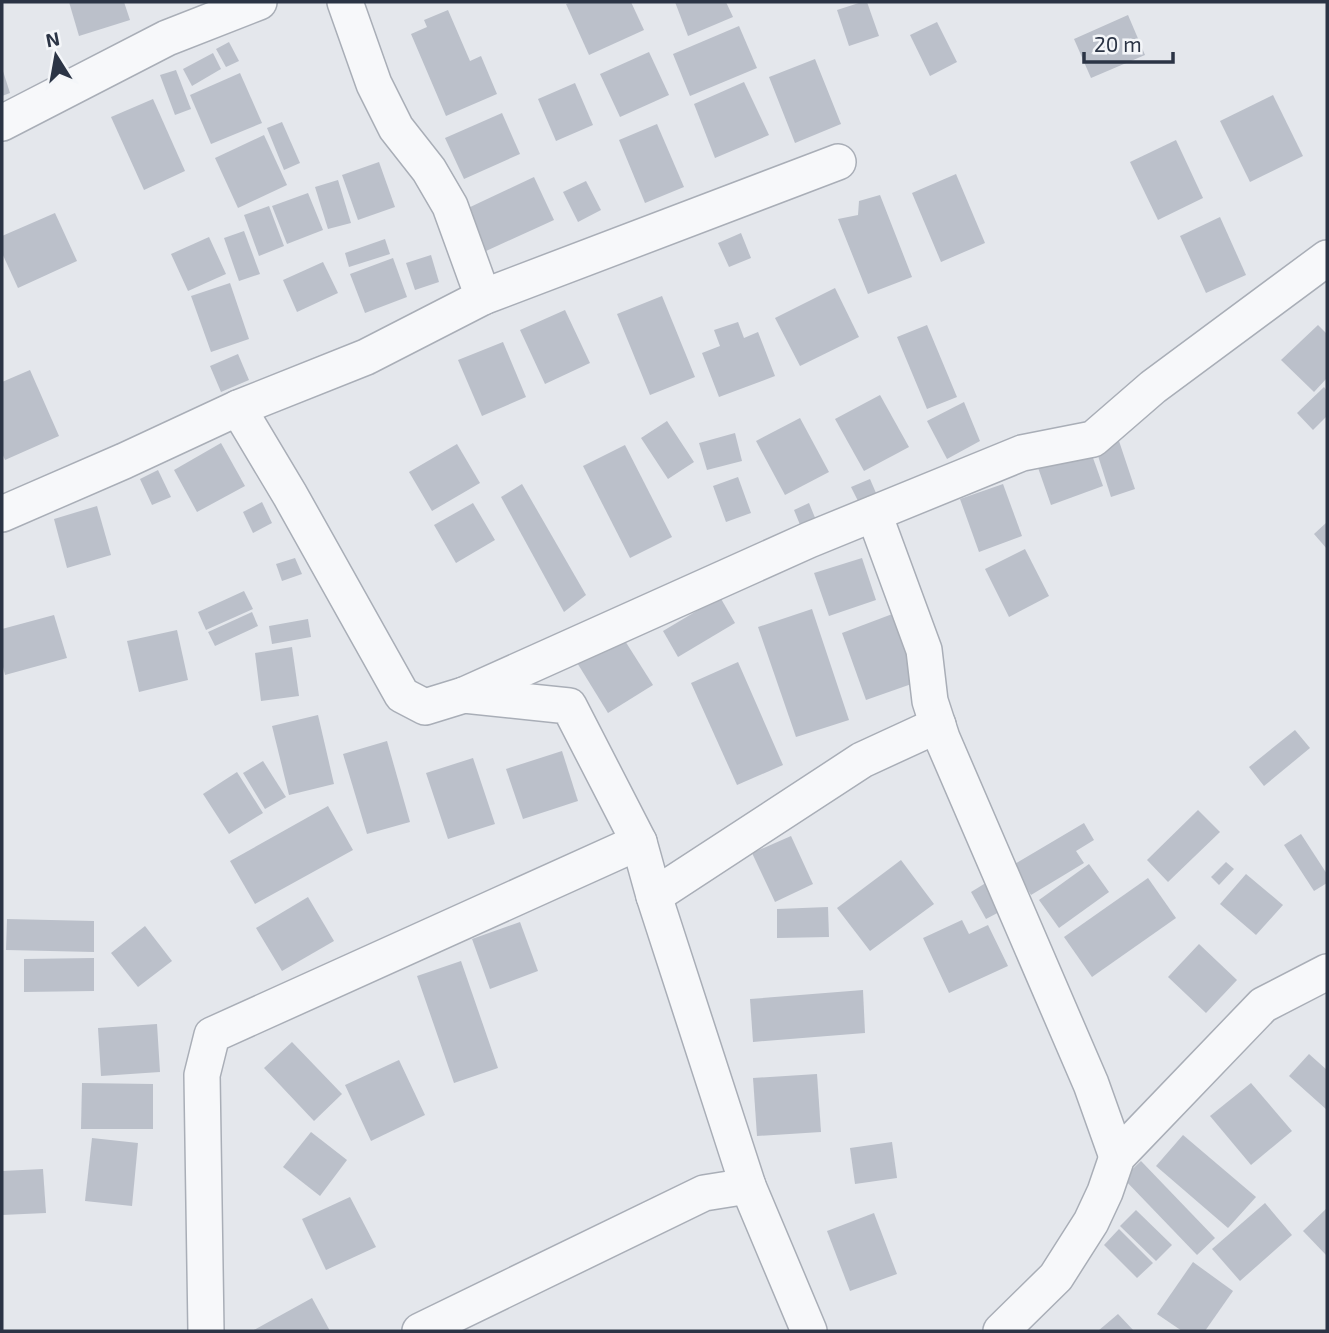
<svg xmlns="http://www.w3.org/2000/svg" width="1329" height="1333" viewBox="0 0 1329 1333" font-family="'Exo 2',sans-serif">
  <rect width="100%" height="100%" fill="#e4e7ec"/>
  <g fill="#bbc0ca">
    <path d="M69,2H124L130,20L79,36Z"/>
    <path d="M572,2H631L644,30L589,55L566,4Z"/>
    <path d="M675,2H726L733,17L688,36Z"/>
    <path d="M862,2H867L879,36L849,46L837,10Z"/>
    <path d="M448,10L470,61L481,56L497,94L446,116L411,34L427,27L424,20Z"/>
    <path d="M1128,15L1145,55L1091,78L1074,39Z"/>
    <path d="M937,22L957,62L930,76L910,35Z"/>
    <path d="M739,26L757,68L690,96L673,54Z"/>
    <path d="M229,42L239,61L226,67L216,49Z"/>
    <path d="M649,52L669,95L620,117L600,74Z"/>
    <path d="M213,53L221,69L192,86L183,69Z"/>
    <path d="M815,59L841,124L795,143L769,77Z"/>
    <path d="M2,68L10,93L2,96Z"/>
    <path d="M176,70L191,109L175,115L160,75Z"/>
    <path d="M240,73L262,123L211,144L190,95Z"/>
    <path d="M744,82L769,135L715,158L694,104Z"/>
    <path d="M575,83L593,125L556,141L538,99Z"/>
    <path d="M1273,95L1303,156L1250,182L1220,121Z"/>
    <path d="M153,99L185,171L144,190L111,117Z"/>
    <path d="M502,113L520,154L464,179L445,138Z"/>
    <path d="M282,122L300,163L284,170L267,128Z"/>
    <path d="M657,124L684,187L645,203L619,140Z"/>
    <path d="M264,135L287,185L238,208L215,158Z"/>
    <path d="M1176,140L1203,198L1158,220L1130,162Z"/>
    <path d="M379,162L395,207L358,220L342,175Z"/>
    <path d="M956,174L985,243L941,262L912,193Z"/>
    <path d="M534,177L554,220L486,251L466,209Z"/>
    <path d="M338,180L351,223L328,229L315,187Z"/>
    <path d="M586,181L601,210L578,222L563,192Z"/>
    <path d="M308,193L323,230L287,244L272,206Z"/>
    <path d="M880,195L912,277L868,294L838,219L858,215L859,201Z"/>
    <path d="M269,206L284,246L259,256L244,215Z"/>
    <path d="M55,213L77,261L18,288L2,253V236Z"/>
    <path d="M1220,217L1246,275L1206,293L1180,236Z"/>
    <path d="M244,231L260,274L239,281L224,238Z"/>
    <path d="M741,233L751,258L729,267L718,243Z"/>
    <path d="M209,237L226,274L188,291L171,254Z"/>
    <path d="M385,239L390,254L349,267L345,253Z"/>
    <path d="M431,255L439,282L415,290L406,263Z"/>
    <path d="M393,258L407,297L365,313L350,274Z"/>
    <path d="M323,262L338,293L297,312L283,280Z"/>
    <path d="M230,283L249,339L211,352L191,296Z"/>
    <path d="M835,288L859,337L800,366L775,318Z"/>
    <path d="M662,296L695,377L650,395L617,314Z"/>
    <path d="M565,310L590,363L545,384L520,330Z"/>
    <path d="M738,322L744,338L758,332L775,376L719,397L702,353L720,346L714,330Z"/>
    <path d="M927,325L957,397L927,409L897,337Z"/>
    <path d="M1318,325L1327,334V378L1314,392L1281,360Z"/>
    <path d="M503,342L526,397L482,416L458,360Z"/>
    <path d="M238,354L249,380L221,392L210,366Z"/>
    <path d="M30,370L59,436L5,460L2,453V382Z"/>
    <path d="M1324,387L1327,391V416L1313,430L1297,413Z"/>
    <path d="M880,395L909,447L864,471L835,419Z"/>
    <path d="M964,402L980,441L947,459L927,421Z"/>
    <path d="M800,418L829,472L785,495L756,441Z"/>
    <path d="M667,421L694,462L668,479L641,438Z"/>
    <path d="M1116,432L1135,489L1111,497L1093,440Z"/>
    <path d="M735,433L742,461L707,470L699,443Z"/>
    <path d="M1087,441L1103,486L1051,505L1035,459Z"/>
    <path d="M221,443L245,486L197,512L174,470Z"/>
    <path d="M457,444L480,483L432,511L409,472Z"/>
    <path d="M625,445L672,537L630,558L583,466Z"/>
    <path d="M158,470L171,497L152,505L140,479Z"/>
    <path d="M738,477L751,513L726,522L713,486Z"/>
    <path d="M870,479L879,500L862,509L851,487Z"/>
    <path d="M522,484L586,595L564,612L501,497Z"/>
    <path d="M1003,484L1022,536L979,552L960,499Z"/>
    <path d="M262,502L272,523L253,533L243,512Z"/>
    <path d="M473,503L495,540L456,563L434,525Z"/>
    <path d="M809,503L818,525L803,532L794,510Z"/>
    <path d="M97,506L111,555L67,568L54,519Z"/>
    <path d="M1327,522V549L1314,534Z"/>
    <path d="M1025,549L1049,596L1009,617L985,569Z"/>
    <path d="M295,558L302,574L282,581L276,564Z"/>
    <path d="M862,558L876,600L829,616L814,573Z"/>
    <path d="M244,591L253,609L206,630L198,612Z"/>
    <path d="M720,597L735,623L678,657L663,631Z"/>
    <path d="M812,609L849,720L796,737L758,627Z"/>
    <path d="M252,612L258,626L215,646L208,632Z"/>
    <path d="M895,613L920,681L866,700L842,633Z"/>
    <path d="M54,615L67,658L5,675L2,663V629Z"/>
    <path d="M308,619L311,637L272,644L269,626Z"/>
    <path d="M177,630L188,680L139,692L127,641Z"/>
    <path d="M620,633L653,685L608,713L576,661Z"/>
    <path d="M292,647L299,696L261,701L255,653Z"/>
    <path d="M738,662L783,765L737,785L691,683Z"/>
    <path d="M318,715L334,784L289,795L272,726Z"/>
    <path d="M1295,730L1310,748L1264,786L1249,767Z"/>
    <path d="M387,741L410,822L367,834L343,754Z"/>
    <path d="M562,751L578,801L523,819L506,769Z"/>
    <path d="M473,758L495,824L448,839L426,773Z"/>
    <path d="M263,761L286,797L265,809L243,773Z"/>
    <path d="M237,772L263,813L229,834L203,794Z"/>
    <path d="M328,806L353,850L255,904L230,861Z"/>
    <path d="M1198,810L1220,832L1168,882L1147,860Z"/>
    <path d="M1084,823L1094,840L1076,851L1084,863L1031,895L1013,865Z"/>
    <path d="M1301,834L1327,874V883L1314,891L1284,845Z"/>
    <path d="M791,836L813,884L775,902L752,853Z"/>
    <path d="M901,860L934,904L870,951L837,908Z"/>
    <path d="M1226,862L1234,869L1219,885L1211,877Z"/>
    <path d="M1089,864L1109,892L1059,928L1039,900Z"/>
    <path d="M1246,874L1283,905L1256,935L1220,904Z"/>
    <path d="M1148,878L1176,918L1092,977L1064,937Z"/>
    <path d="M989,881L1005,909L986,919L971,892Z"/>
    <path d="M308,897L334,941L282,971L256,928Z"/>
    <path d="M828,907L829,937L777,938V909Z"/>
    <path d="M7,919L94,921V952L6,950Z"/>
    <path d="M962,920L969,934L988,925L1008,966L949,993L923,938Z"/>
    <path d="M520,922L538,971L490,989L472,939Z"/>
    <path d="M145,926L172,961L138,987L111,953Z"/>
    <path d="M1199,944L1237,980L1206,1013L1168,977Z"/>
    <path d="M94,958V991L24,992V959Z"/>
    <path d="M461,961L498,1068L454,1083L417,976Z"/>
    <path d="M863,990L865,1033L753,1042L750,999Z"/>
    <path d="M157,1024L160,1072L101,1076L98,1028Z"/>
    <path d="M292,1042L342,1094L314,1121L264,1068Z"/>
    <path d="M1309,1054L1327,1070V1110L1289,1076Z"/>
    <path d="M399,1060L425,1115L371,1141L345,1085Z"/>
    <path d="M817,1074L821,1132L757,1136L753,1078Z"/>
    <path d="M82,1083L153,1084V1129H81Z"/>
    <path d="M1251,1083L1292,1131L1251,1165L1210,1116Z"/>
    <path d="M311,1132L347,1160L320,1196L283,1167Z"/>
    <path d="M1183,1135L1256,1197L1228,1228L1156,1166Z"/>
    <path d="M92,1138L138,1143L132,1206L85,1201Z"/>
    <path d="M892,1142L897,1178L855,1184L850,1148Z"/>
    <path d="M1141,1161L1215,1238L1197,1255L1123,1178Z"/>
    <path d="M43,1169L46,1213L2,1215V1171Z"/>
    <path d="M350,1197L376,1247L326,1270L302,1219Z"/>
    <path d="M1265,1203L1292,1235L1240,1281L1212,1249Z"/>
    <path d="M1327,1208V1256L1303,1231Z"/>
    <path d="M1136,1210L1172,1245L1156,1261L1120,1226Z"/>
    <path d="M874,1213L897,1274L850,1291L827,1231Z"/>
    <path d="M1119,1229L1153,1263L1137,1278L1104,1245Z"/>
    <path d="M1193,1262L1233,1291L1205,1331H1182L1157,1314Z"/>
    <path d="M312,1298L330,1331H252Z"/>
    <path d="M1118,1314L1134,1331H1098Z"/>
  </g>
  <g fill="none" stroke-linecap="round" stroke-linejoin="round">
    <defs>
      <g id="minor">
        <path d="M345,2L374,84L396,128L429,170L450,206L483,297"/>
        <path d="M2,123L167,38L259,2"/>
        <path d="M238,408L290,495L402,695L425,707L464,695L569,706L639,842L654,896L748,1186L809,1331"/>
        <path d="M2,514L124,461L238,408L366,357L483,297L838,162"/>
        <path d="M874,514L924,650L930,701L942,738L1091,1084L1117,1157"/>
        <path d="M464,695L809,540L1022,453L1093,439L1153,387L1327,258"/>
        <path d="M654,896L862,760L938,725"/>
        <path d="M206,1331L202,1075L212,1035L639,842"/>
        <path d="M420,1331L704,1193L748,1186"/>
        <path d="M1001,1331L1056,1277L1091,1222L1105,1192L1117,1157L1263,1005L1327,972"/>
      </g>
    </defs>
    <use href="#minor" stroke="#a9aeb7" stroke-width="38"/>
    <use href="#minor" stroke="#f7f8fa" stroke-width="35"/>
  </g>
  <rect width="1329" height="1333" fill="none" stroke="#2b3445" stroke-width="7"/>
  <g transform="translate(56 56) rotate(349)" stroke="#f4f6f9" stroke-width="5" paint-order="stroke">
  <path d="M0-5L12 26L0 18L-12 26Z" fill="#2b3445"/>
  <text y="-10" font-size="19" font-weight="bold" text-anchor="middle" fill="#2b3445">N</text>
  </g>
  <path d="M1084 52v10h89v-10" fill="none" stroke="#2b3445" stroke-width="3.5"/>
  <text x="1094" y="52" font-size="21" fill="#2b3445" stroke="#f4f6f9" stroke-width="5" paint-order="stroke">20 m</text>
</svg>
